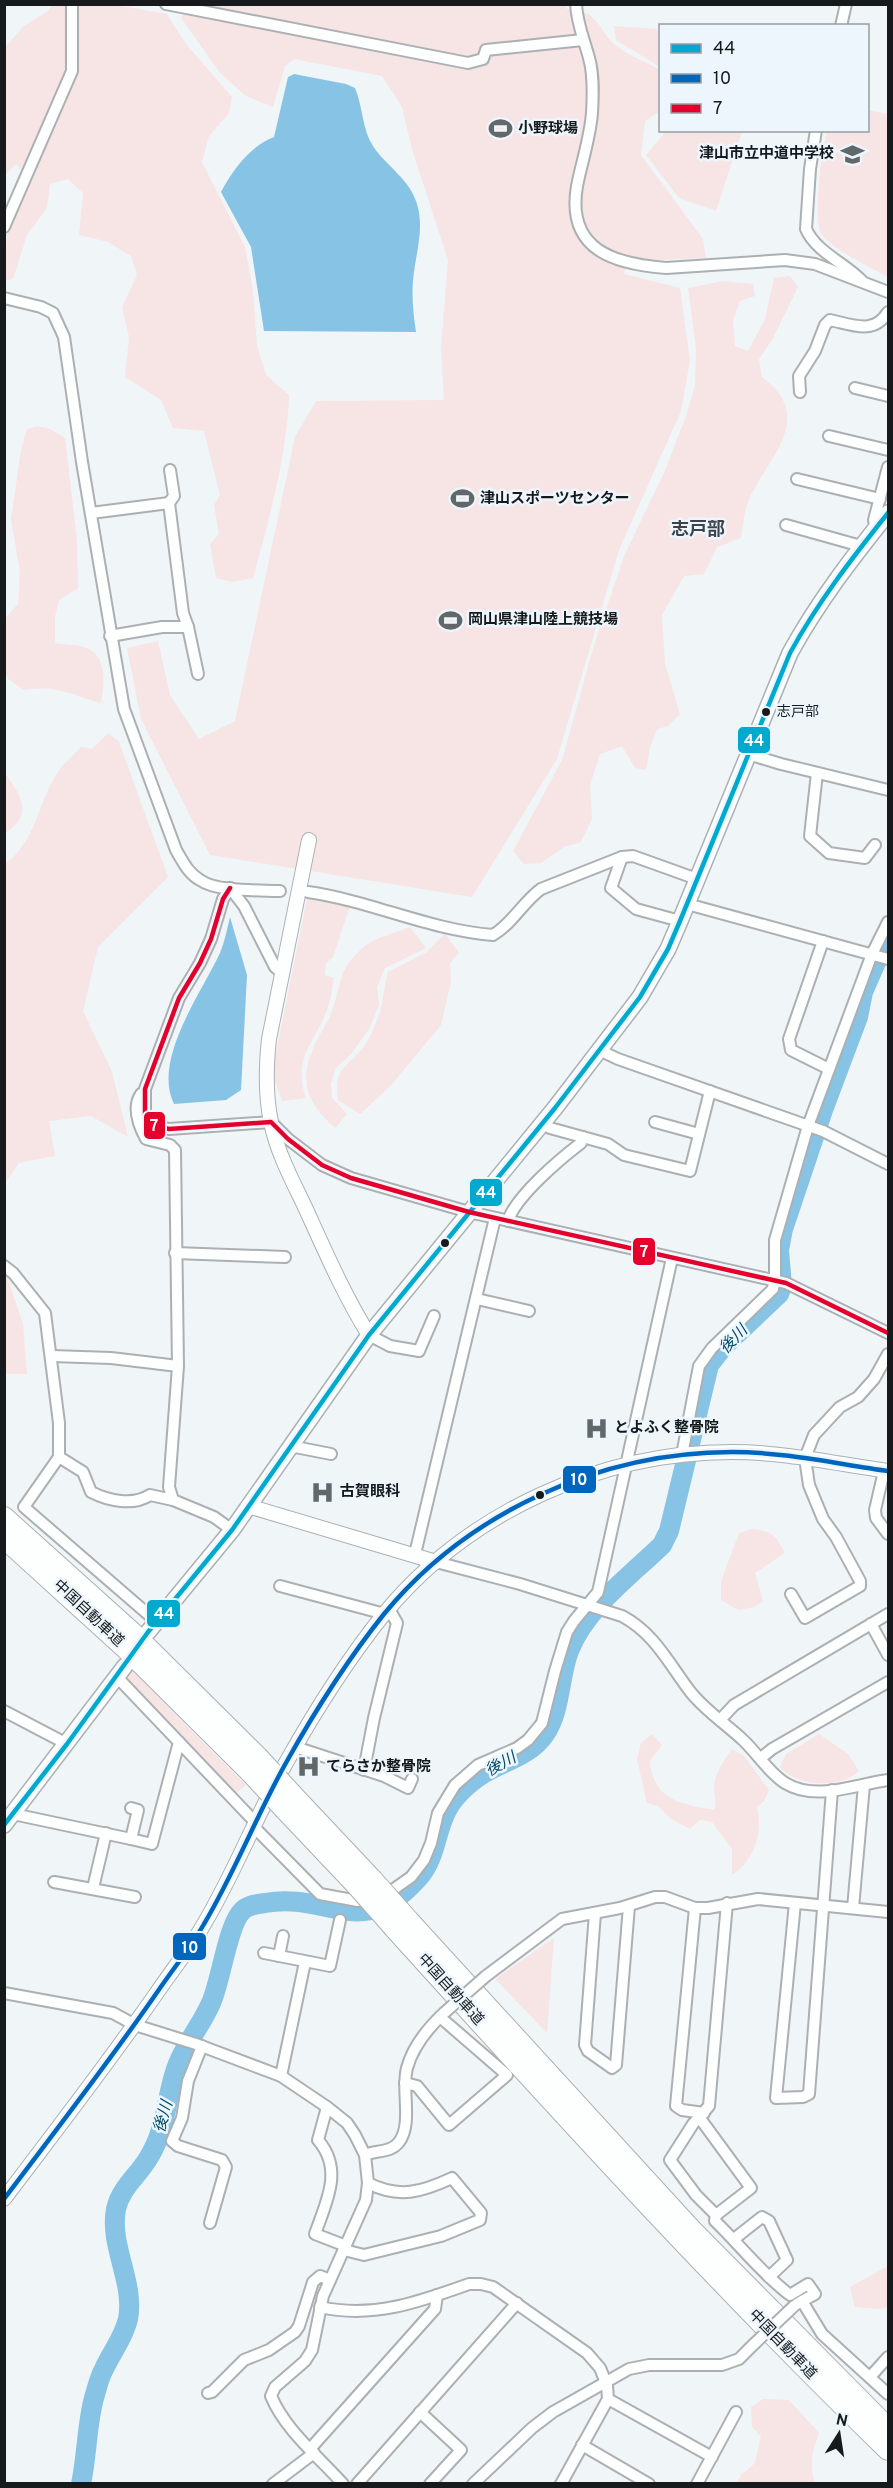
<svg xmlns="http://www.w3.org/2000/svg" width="893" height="2488" viewBox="0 0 893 2488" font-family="Overpass,'Noto Sans JP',sans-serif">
  <rect width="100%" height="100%" fill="#f0f5f8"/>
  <g fill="#f7e4e5">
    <path d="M52,5H116L167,14L185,43L232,97L229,113L209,136L202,162L245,247L253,291L257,346L266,375L289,395C287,455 269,520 253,578L232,582L216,578L210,544L219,534L214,505L220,495L204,431L173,428L161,400L125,377L129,337L122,307L137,275L131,256L108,242L79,235L83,193L68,179L50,184L47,208L27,235L13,279L5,281C5,244 7,207 23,173L16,164L5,175V47L24,26L48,11Z"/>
    <path d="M190,5H566L567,9C599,11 595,25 614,44C626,55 647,62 660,70V111L645,121L641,155L703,239L706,258L652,260L628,256L624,274L680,288L690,361L681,411L619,550L557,759L472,897L210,855L141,719L127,648L158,641L170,695L199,739L235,721L295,437L316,401L444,400L441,348L448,260L412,149L402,107L382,76L294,59L285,66L273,107L246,96L220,73L181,18Z"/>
    <path d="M614,26L657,29L660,33V67L616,40Z"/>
    <path d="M868,110L888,114V277C873,269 831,248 822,235C812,220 822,150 827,131L868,130Z"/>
    <path d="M666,131H742L716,211L679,198L646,155Z"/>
    <path d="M790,276L798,287L772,340L759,359L762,377C816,417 770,455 750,497C744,509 743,526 741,538L717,547L704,574L684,576L662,615L665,664L680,714L668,726L657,729L650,747L646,770L635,768L622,746L600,754L590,785L592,819L581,842L564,847L541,863L524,864L513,851L562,760L594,645L624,556L664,473L686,416L695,386L696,348L688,288L723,281L753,284L755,296L740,301L733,320L735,346L748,351L765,319L774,278Z"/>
    <path d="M37,426L50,429L65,438L77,540L78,588L59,600L55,617V643C65,645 80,644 89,649C108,660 104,685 101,703C68,694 59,685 24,690L8,679L5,672V619L18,604L20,572L11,519L21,450L27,429Z"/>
    <path d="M108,733L119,742L168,877L98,947L83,1011L112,1072L128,1137L91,1116L49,1121L55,1156L19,1163L5,1183V864C35,843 38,804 56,775C63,764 73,756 81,747L92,749Z"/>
    <path d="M4,772C21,796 35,814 5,833Z"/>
    <path d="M307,899L350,906L333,957L326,963L325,975L334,978C332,988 331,1000 327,1010C314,1044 292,1059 306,1098L282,1101L272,1073Z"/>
    <path d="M410,927L426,948L385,968L377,987L379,1005L369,1029L352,1053L336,1068L331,1084L332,1098L347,1114L335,1128C304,1100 298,1079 317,1040C322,1030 329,1021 332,1011C342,982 338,969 364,947C375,937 396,933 410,927Z"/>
    <path d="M445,933L459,953L450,963L451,982L441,1025L391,1085L360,1114L338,1100C334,1068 345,1069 363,1048C369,1040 374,1027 378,1018C384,1003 383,988 388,972L427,952Z"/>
    <path d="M4,1268L23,1324L27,1374H5Z"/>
    <path d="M752,1529C771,1531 776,1535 785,1553L755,1573L763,1601L754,1607L738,1610L721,1600V1581L739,1533Z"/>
    <path d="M129,1668L246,1785L236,1793L124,1676Z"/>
    <path d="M652,1734L662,1745L650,1761C653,1800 681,1804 714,1810C716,1802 715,1799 714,1791C713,1776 724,1760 732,1749L744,1756L769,1790L764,1801L757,1807C763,1833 755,1860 732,1875V1849L712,1822L700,1820L690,1829L671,1819L658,1806L647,1803L637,1759L641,1743Z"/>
    <path d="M819,1734L848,1754L859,1771C842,1789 796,1787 780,1767L786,1754Z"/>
    <path d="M554,1938L547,2033L495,1979Z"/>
    <path d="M888,2266V2307L879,2309L855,2307L850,2287Z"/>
    <path d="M763,2399L789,2400L819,2433C812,2452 809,2464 815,2483H736L742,2474L755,2463L761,2436L752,2427L751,2407Z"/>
  </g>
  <g fill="#86c3e5">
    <path d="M294,74L346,84L355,88C363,107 362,129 373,146C386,166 410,179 417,204C424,227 417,249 414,272C411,293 413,312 416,332L264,331L251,247L221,192C232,171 251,145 274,137L288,77Z"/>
    <path d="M230,917L247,975L241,1090L226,1100L174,1104C152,1060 202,992 220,953C225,941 227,929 230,917Z"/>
  </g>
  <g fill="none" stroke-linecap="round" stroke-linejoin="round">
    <path stroke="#86c3e5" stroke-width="20" d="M81,2484C87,2456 87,2423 94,2398C97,2388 99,2378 104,2369C112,2352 124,2337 128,2319C135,2282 109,2246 116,2209C121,2187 139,2175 149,2157C166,2130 166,2098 176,2069C184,2045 201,2026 211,2003C221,1981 228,1923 243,1910C249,1905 257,1904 265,1903C329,1891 362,1944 420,1876C439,1853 435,1822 455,1798C463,1789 473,1780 483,1774C504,1761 530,1756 545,1734C561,1711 559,1677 569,1651C586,1608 629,1577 662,1545L669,1531L709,1365L723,1347L779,1294L782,1286L779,1250L783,1229L823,1110L858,1017L863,992L888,935"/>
    <defs>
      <g id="minor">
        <path d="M166,4L468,63L483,59L486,50L583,40"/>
        <path d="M576,4C577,24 584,39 589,58C594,75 593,96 592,113C590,138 582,161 577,186C566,250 614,264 666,268L785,260L815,264L888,292"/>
        <path d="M841,26L846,4"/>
        <path d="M816,130L810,169L806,229C816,252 845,263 862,281"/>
        <path d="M4,227L72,71V4"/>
        <path d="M4,298L41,307L53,313L64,337L82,462L124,709L176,850C183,862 188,873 200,880C216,892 260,890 280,891"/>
        <path d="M855,388L888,396"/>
        <path d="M800,392L799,376L815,351L825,325L830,320C853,325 874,335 888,312"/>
        <path d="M829,436L888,450"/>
        <path d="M797,479L880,499"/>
        <path d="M169,503L174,496L170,470"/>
        <path d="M91,513L169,503L183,613L188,627"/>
        <path d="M786,525L861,546"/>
        <path d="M876,529L874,520L888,467"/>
        <path d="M110,636L162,627H188L198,674"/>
        <path d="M748,754L781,764L888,790"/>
        <path d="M817,773L810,836L829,853L865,858L875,845"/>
        <path d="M622,857L611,888L636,909L680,921"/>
        <path d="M230,888L223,899L211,939L200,963L179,998L145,1089V1114L153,1125L169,1129L271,1122L288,1139L322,1165L351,1178L469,1212L786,1283L888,1333"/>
        <path d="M230,888L244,906L275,967L283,974"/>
        <path d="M308,892C371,901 429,930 493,935C512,924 523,902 541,889L622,857L633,856L697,879"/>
        <path d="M687,904L888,959"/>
        <path d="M823,941L789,1039L791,1050L829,1069"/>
        <path d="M599,1050L618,1059L823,1131L888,1164"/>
        <path d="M141,1094C132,1107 139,1126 146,1139L170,1145L175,1150L178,1366L169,1487L173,1500L214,1517L232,1530"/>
        <path d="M655,1122L699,1134"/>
        <path d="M542,1123L550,1128L608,1144L624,1155L690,1171L710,1091"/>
        <path d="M508,1221C515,1197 560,1159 581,1143L583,1137"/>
        <path d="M175,1253L285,1257"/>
        <path d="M4,1266L13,1273L45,1313L59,1423V1457"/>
        <path d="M477,1299L529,1311"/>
        <path d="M369,1335L390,1346L419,1351L434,1316"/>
        <path d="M52,1356L111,1358L178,1366"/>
        <path d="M290,1446L331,1454"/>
        <path d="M682,1455L699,1366L712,1348L773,1289L775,1275V1240L808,1126L872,954L888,922"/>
        <path d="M884,1471L875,1510L876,1518L888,1534"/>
        <path d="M415,1554L495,1218"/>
        <path d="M436,1562L520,1584L622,1616C654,1633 668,1662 689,1690C703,1709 726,1724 743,1740C757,1753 769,1773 785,1783C816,1802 856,1784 888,1780"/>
        <path d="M280,1586L385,1614"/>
        <path d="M791,1594L805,1618L860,1586V1581L836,1537L823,1519L809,1485L805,1458L814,1435L840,1407L858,1397L874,1379L888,1354"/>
        <path d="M157,1622L24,1507L59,1457L83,1472L91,1492C109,1501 133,1506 150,1495L173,1500"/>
        <path d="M871,1624L888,1655"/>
        <path d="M117,1677L255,1822"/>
        <path d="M4,1711L67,1744"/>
        <path d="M721,1719L734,1705L888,1614"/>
        <path d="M295,1747L384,1776L408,1788L412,1779"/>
        <path d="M761,1758L772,1749L888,1682"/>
        <path d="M364,1770L374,1718L397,1623L389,1609"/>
        <path d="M13,1814L131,1839L138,1810L131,1808"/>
        <path d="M253,1826L320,1894L358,1901L394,1889L411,1877L424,1860L431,1843L438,1813L455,1785L478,1765L517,1748L528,1740L542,1723L555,1671L567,1632L574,1621L598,1592L672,1258"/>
        <path d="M131,1839L152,1844L179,1742"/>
        <path d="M54,1882L135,1897"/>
        <path d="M93,1888L106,1833"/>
        <path d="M795,1903L776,2098L803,2097L809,2094L832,1790"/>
        <path d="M695,1908L676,2106L682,2110L704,2113"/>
        <path d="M853,1908L864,1785"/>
        <path d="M595,1913L585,2045L588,2051L612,2068L616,2065L629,1906"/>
        <path d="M264,1953L330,1966L340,1920"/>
        <path d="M279,1956L283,1936"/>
        <path d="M486,1976L562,1919L620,1908L655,1897H665L695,1908H708L758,1899L888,1912"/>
        <path d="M4,1993L113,2013L135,2025L196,2044L281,2076L327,2107L347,2123L355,2135L365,2155L368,2183L366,2200L323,2296L312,2350L305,2361L275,2387L271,2396C285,2430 319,2457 343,2484"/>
        <path d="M202,2046L188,2081L182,2118L172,2141L178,2146L222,2160L226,2167L210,2223"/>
        <path d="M281,2076L305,1962"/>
        <path d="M405,2083L417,2086L449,2125L507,2075L440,2017"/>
        <path d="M327,2107L318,2140C344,2170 326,2202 315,2234L346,2246"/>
        <path d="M699,2117L751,2188L716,2215L715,2221C740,2245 762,2274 790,2295L808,2284L815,2294L802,2301"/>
        <path d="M365,2155C376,2150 391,2153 399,2142C413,2124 401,2089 407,2068C413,2046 428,2028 444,2013"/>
        <path d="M716,2215L696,2195L670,2160L693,2124L709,2106L727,1903"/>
        <path d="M734,2239L762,2217L769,2221L787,2260L769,2277"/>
        <path d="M344,2250L364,2255L441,2236L480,2220L481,2213L452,2178C422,2192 399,2199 368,2183"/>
        <path d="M797,2304L802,2301L822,2334L888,2394"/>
        <path d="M320,2307C373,2319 419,2302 469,2284H481L493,2287L587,2353L600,2368L607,2385L608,2399L561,2484"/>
        <path d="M870,2377L888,2357"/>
        <path d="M208,2393L212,2392L244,2360L269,2350L295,2332L299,2326L313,2282L320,2276L330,2280"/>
        <path d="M608,2399L712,2457"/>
        <path d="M420,2412L461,2450L430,2484"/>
        <path d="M582,2445L649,2484"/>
        <path d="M310,2449L435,2309L437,2295"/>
        <path d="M273,2484L314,2453"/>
        <path d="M357,2484L517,2303"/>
        <path d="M473,2484L532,2428L553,2412L629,2369L649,2365H722L739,2359L754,2344"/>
        <path d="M697,2484L736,2412"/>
      </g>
      <g id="tertiary">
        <path d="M309,840L269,1039C266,1067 265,1094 271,1122C277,1152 292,1180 305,1207C325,1251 344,1295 369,1335"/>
        <path d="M248,1506L436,1562"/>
        <path d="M4,2199C56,2130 109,2062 158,1991C173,1969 191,1947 204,1924C235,1872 257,1814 287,1761C315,1711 348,1659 384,1614C468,1512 601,1452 732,1452C785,1452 837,1464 888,1471"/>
      </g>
      <g id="secondary">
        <path d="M148,1632L232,1530L369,1335L555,1108L640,997L668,949L680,921L790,653C818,602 852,558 888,513"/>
        <path d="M4,1825L125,1666"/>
      </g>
      <g id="motorway">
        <path d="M4,1517L134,1634L258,1757"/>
        <path d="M4,1538L124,1647L251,1773"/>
        <path d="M292,1794L372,1879"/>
        <path d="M285,1810L356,1885"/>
        <path d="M411,1923L691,2229L888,2428"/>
        <path d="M394,1928C555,2106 716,2283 888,2450"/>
      </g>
    </defs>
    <use href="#minor" stroke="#acb0b3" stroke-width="14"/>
    <use href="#tertiary" stroke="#acb0b3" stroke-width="16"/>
    <use href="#secondary" stroke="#acb0b3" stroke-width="18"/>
    <use href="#motorway" stroke="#acb0b3" stroke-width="22"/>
    <use href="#minor" stroke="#fdfefe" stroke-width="10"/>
    <use href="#tertiary" stroke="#fdfefe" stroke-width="14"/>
    <use href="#secondary" stroke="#fdfefe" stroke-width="15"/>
    <use href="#motorway" stroke="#fdfefe" stroke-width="20"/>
    <defs>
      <g id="minor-bridge">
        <path d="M444,2013L486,1976"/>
        <path d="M754,2344L794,2306"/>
      </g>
      <g id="motorway-bridge">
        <path d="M258,1757L292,1794"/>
        <path d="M251,1773L285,1810"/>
        <path d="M372,1879L411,1923"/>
        <path d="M356,1885L394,1928"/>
      </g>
    </defs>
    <use href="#minor-bridge" stroke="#acb0b3" stroke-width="14" stroke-linecap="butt"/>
    <use href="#motorway-bridge" stroke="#acb0b3" stroke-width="22" stroke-linecap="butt"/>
    <use href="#minor-bridge" stroke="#fdfefe" stroke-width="10"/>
    <use href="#motorway-bridge" stroke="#fdfefe" stroke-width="20"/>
    <defs>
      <path id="bus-1" d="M4,1825L67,1744L148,1632L232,1530L369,1335L555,1108L640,997L668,949L680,921L790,653C818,602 852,558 888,513"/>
      <path id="bus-2" d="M4,2199C56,2130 109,2062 158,1991C173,1969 191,1947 204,1924C235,1872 257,1814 287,1761C315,1711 348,1659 384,1614C468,1512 601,1452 732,1452C785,1452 837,1464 888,1471"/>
      <path id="bus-3" d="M230,888L223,899L211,939L200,963L179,998L145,1089V1114L153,1125L169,1129L271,1122L288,1139L322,1165L351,1178L469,1212L786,1283L888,1333"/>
    </defs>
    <use href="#bus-1" stroke="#edf6fc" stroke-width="9"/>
    <use href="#bus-2" stroke="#edf6fc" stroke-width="9"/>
    <use href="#bus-3" stroke="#edf6fc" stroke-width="9"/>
    <use href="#bus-1" stroke="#00a9ce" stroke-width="4.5"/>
    <use href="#bus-2" stroke="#0065bd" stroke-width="4.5"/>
    <use href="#bus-3" stroke="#e4002b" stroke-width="4.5"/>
  </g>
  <defs>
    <symbol id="stadium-bare" viewBox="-9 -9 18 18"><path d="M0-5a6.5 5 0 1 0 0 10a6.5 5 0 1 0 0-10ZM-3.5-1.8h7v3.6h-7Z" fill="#626769" stroke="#edf6fc" stroke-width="2.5" paint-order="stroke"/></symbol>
    <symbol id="school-bare" viewBox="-9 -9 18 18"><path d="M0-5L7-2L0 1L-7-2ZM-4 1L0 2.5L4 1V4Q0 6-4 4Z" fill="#626769" stroke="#edf6fc" stroke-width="2.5" paint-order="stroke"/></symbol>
    <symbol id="hospital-bare" viewBox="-9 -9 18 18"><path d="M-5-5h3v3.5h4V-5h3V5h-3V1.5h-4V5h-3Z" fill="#626769" stroke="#edf6fc" stroke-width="2.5" paint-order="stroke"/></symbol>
  </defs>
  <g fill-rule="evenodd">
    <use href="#stadium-bare" x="484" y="112" width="33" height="33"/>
    <use href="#school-bare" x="836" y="138" width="33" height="33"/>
    <use href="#stadium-bare" x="446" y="482" width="33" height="33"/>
    <use href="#stadium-bare" x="434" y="604" width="33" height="33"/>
    <use href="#hospital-bare" x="580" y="1412" width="33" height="33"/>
    <use href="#hospital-bare" x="306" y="1476" width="33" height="33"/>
    <use href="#hospital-bare" x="292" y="1750" width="33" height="33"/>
  </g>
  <g fill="#161a1c" stroke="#edf6fc" stroke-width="2">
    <circle cx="766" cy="712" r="5"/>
    <circle cx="445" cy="1243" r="5"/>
    <circle cx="540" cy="1495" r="5"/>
  </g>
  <g text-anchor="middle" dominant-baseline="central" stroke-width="5" stroke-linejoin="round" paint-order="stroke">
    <g font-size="14" fill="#161a1c" stroke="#edf6fc" text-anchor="start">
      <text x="777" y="712">志戸部</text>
    </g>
    <g font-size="15" font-weight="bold" fill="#161a1c" stroke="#edf6fc" text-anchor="start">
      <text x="518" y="129">小野球場</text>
      <text x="834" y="154" text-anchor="end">津山市立中道中学校</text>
      <text x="480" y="499">津山スポーツセンター</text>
      <text x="468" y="620">岡山県津山陸上競技場</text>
      <text x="614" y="1428">とよふく整骨院</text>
      <text x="340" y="1492">古賀眼科</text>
      <text x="326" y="1767">てらさか整骨院</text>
    </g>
    <g font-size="15" fill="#161a1c" stroke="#edf6fc">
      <text transform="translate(88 1614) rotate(43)">中国自動車道</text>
      <text transform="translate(450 1990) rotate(48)">中国自動車道</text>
      <text transform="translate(782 2345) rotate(46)">中国自動車道</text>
    </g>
    <g font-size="16" font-style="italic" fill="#014b6a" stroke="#edf6fc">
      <text transform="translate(734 1340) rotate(-46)">後川</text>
      <text transform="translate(501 1765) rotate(-29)">後川</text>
      <text transform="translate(164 2117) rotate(-74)">後川</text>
    </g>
    <g font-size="18" font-weight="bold" fill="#3d4449" stroke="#edf6fc">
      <text x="698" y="530">志戸部</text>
    </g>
  </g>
  <g stroke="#edf6fc" stroke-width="2">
    <rect x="737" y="726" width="34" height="28" rx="6" fill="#00a9ce"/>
    <rect x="143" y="1111" width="23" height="29" rx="6" fill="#e4002b"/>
    <rect x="469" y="1178" width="34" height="29" rx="6" fill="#00a9ce"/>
    <rect x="632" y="1237" width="24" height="29" rx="6" fill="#e4002b"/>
    <rect x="562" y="1465" width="35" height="29" rx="6" fill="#0065bd"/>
    <rect x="146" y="1599" width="35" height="29" rx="6" fill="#00a9ce"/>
    <rect x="172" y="1932" width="35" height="29" rx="6" fill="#0065bd"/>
  </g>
  <g font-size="16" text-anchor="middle" font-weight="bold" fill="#fff">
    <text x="754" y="746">44</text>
    <text x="154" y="1131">7</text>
    <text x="486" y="1198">44</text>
    <text x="644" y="1257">7</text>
    <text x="579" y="1485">10</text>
    <text x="164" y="1619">44</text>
    <text x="190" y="1953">10</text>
  </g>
  <rect width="893" height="2488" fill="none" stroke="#161a1c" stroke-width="12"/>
  <rect x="659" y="24" width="210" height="108" fill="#edf6fc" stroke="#979ea2" stroke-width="1.5"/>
  <rect x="671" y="44" width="30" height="9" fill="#00a9ce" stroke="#979ea2" stroke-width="1.5"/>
  <text x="713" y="54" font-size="18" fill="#161a1c">44</text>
  <rect x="671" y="74" width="30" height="9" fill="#0065bd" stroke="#979ea2" stroke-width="1.5"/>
  <text x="713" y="84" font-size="18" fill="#161a1c">10</text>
  <rect x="671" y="104" width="30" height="9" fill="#e4002b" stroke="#979ea2" stroke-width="1.5"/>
  <text x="713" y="114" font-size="18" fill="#161a1c">7</text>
  <g transform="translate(839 2434) rotate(12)" stroke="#edf6fc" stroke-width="4.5" paint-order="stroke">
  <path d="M0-4.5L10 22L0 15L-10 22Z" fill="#161a1c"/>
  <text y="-9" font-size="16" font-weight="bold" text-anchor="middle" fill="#161a1c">N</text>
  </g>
</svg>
